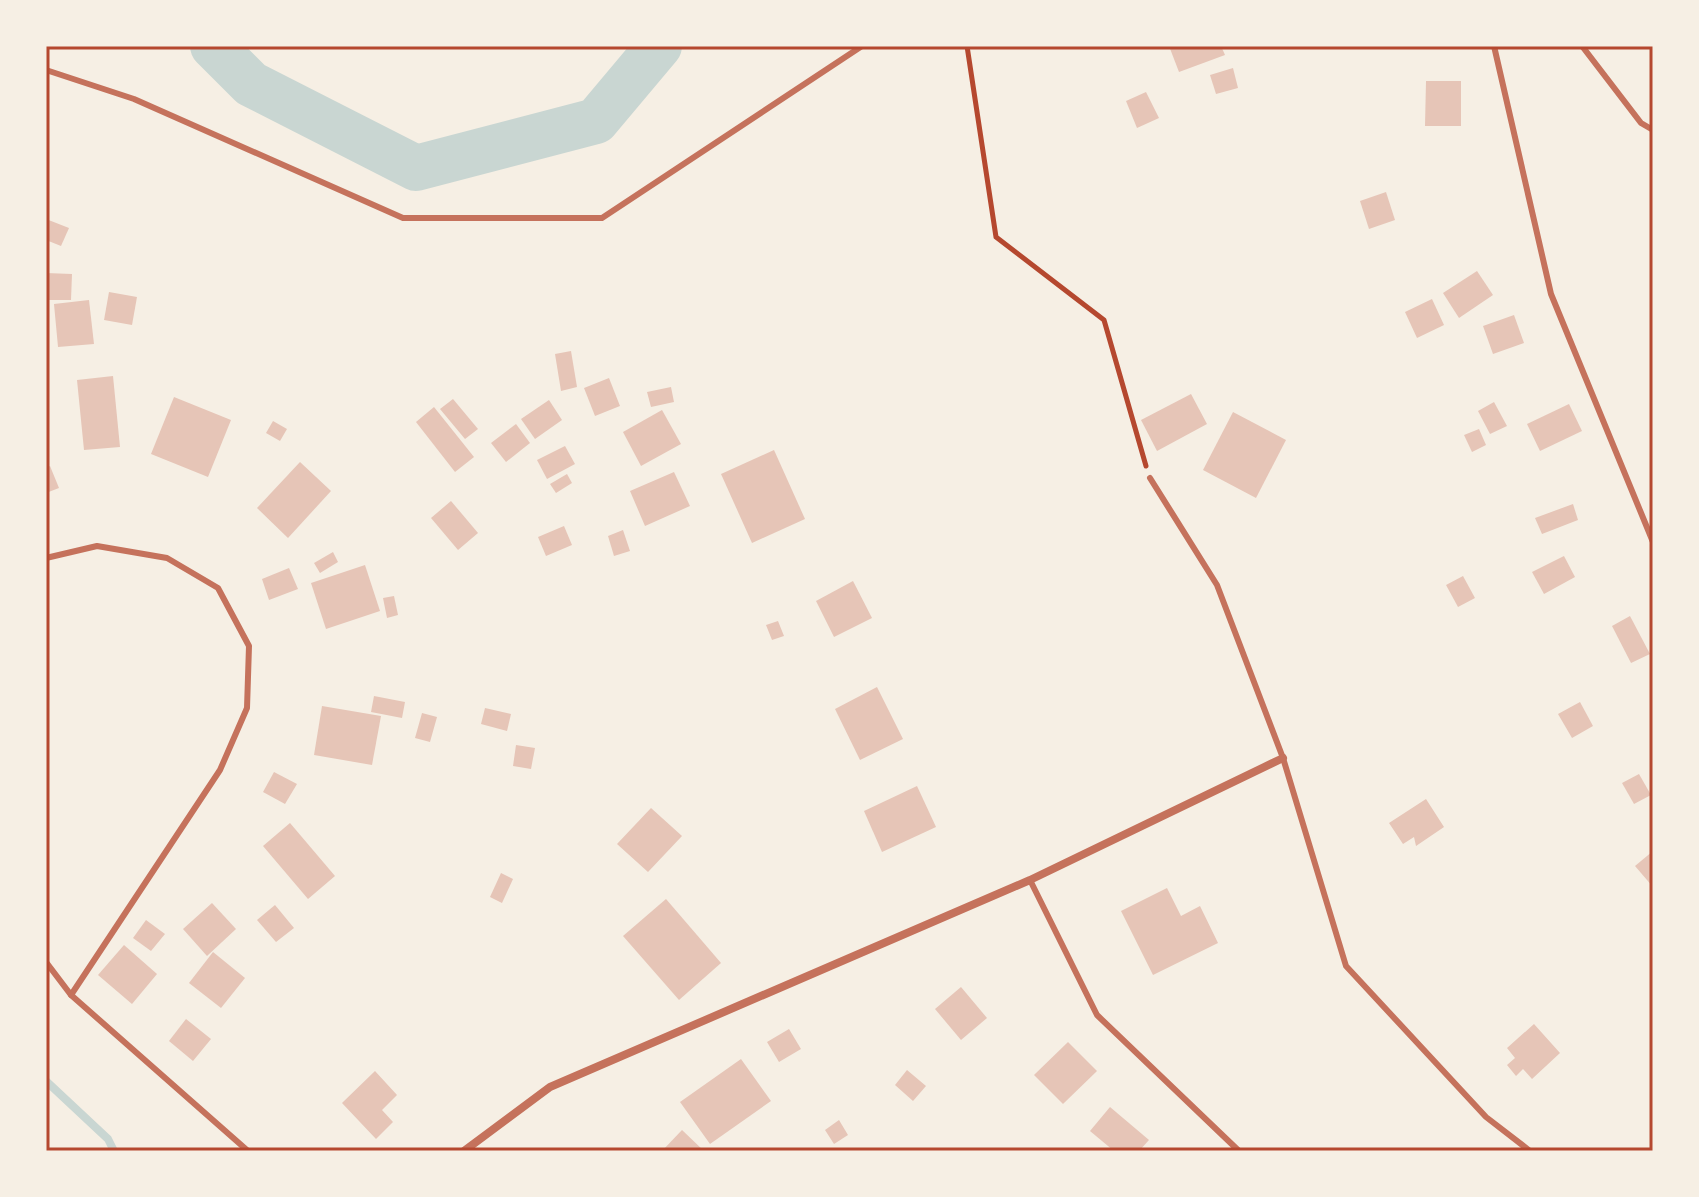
<svg xmlns="http://www.w3.org/2000/svg" width="1699" height="1197" viewBox="0 0 1699 1197" font-family="'IBM Plex Sans',sans-serif">
  <rect width="100%" height="100%" fill="#f6efe4"/>
  <g fill="none" stroke-linecap="round" stroke-linejoin="round">
    <path stroke="#c9d6d2" stroke-width="8" d="M46,1081L108,1139L114,1151"/>
    <path stroke="#c9d6d2" stroke-width="46" d="M213,46L251,84L416,168L596,121L659,46"/>
  </g>
  <g fill="#e6c5b7">
    <path d="M1169,46H1221L1225,55L1179,72Z"/>
    <path d="M1233,68L1238,88L1216,94L1210,75Z"/>
    <path d="M1426,81H1461V126H1425Z"/>
    <path d="M1146,92L1159,118L1137,128L1126,101Z"/>
    <path d="M1386,192L1395,220L1369,229L1360,201Z"/>
    <path d="M46,219L69,228L61,246L46,240Z"/>
    <path d="M1477,271L1493,295L1459,318L1443,293Z"/>
    <path d="M46,273L72,274L71,300H46Z"/>
    <path d="M109,292L137,297L132,325L104,320Z"/>
    <path d="M1432,299L1444,325L1417,338L1405,312Z"/>
    <path d="M89,300L94,344L58,347L54,304Z"/>
    <path d="M1514,315L1524,343L1493,354L1483,326Z"/>
    <path d="M571,351L577,387L561,391L555,354Z"/>
    <path d="M113,376L120,447L84,450L77,380Z"/>
    <path d="M609,378L620,406L595,416L584,388Z"/>
    <path d="M671,387L674,402L651,407L647,392Z"/>
    <path d="M1191,394L1207,424L1157,451L1141,420Z"/>
    <path d="M174,397L231,420L208,477L151,454Z"/>
    <path d="M453,399L478,429L465,439L440,409Z"/>
    <path d="M549,400L562,420L535,439L521,419Z"/>
    <path d="M1494,402L1507,426L1490,434L1478,411Z"/>
    <path d="M1569,404L1582,431L1540,451L1527,424Z"/>
    <path d="M434,407L474,457L455,472L416,422Z"/>
    <path d="M662,410L681,444L641,466L623,432Z"/>
    <path d="M1233,412L1286,440L1256,498L1203,470Z"/>
    <path d="M273,421L287,429L280,441L266,433Z"/>
    <path d="M516,424L530,443L506,462L491,443Z"/>
    <path d="M1479,429L1486,445L1472,452L1464,435Z"/>
    <path d="M565,446L575,464L547,479L537,460Z"/>
    <path d="M774,450L805,519L752,543L721,474Z"/>
    <path d="M300,462L331,491L288,538L257,508Z"/>
    <path d="M50,466L59,488L46,493V468Z"/>
    <path d="M674,472L690,506L645,526L630,491Z"/>
    <path d="M567,474L572,483L556,493L550,484Z"/>
    <path d="M451,501L478,533L458,550L431,518Z"/>
    <path d="M1573,504L1578,520L1542,534L1535,518Z"/>
    <path d="M564,526L572,545L546,556L538,537Z"/>
    <path d="M623,530L630,551L614,556L608,536Z"/>
    <path d="M333,552L338,562L320,573L314,563Z"/>
    <path d="M1564,556L1575,577L1544,594L1532,572Z"/>
    <path d="M365,565L380,611L326,629L311,583Z"/>
    <path d="M289,568L298,589L269,600L262,579Z"/>
    <path d="M1463,576L1475,598L1458,607L1446,585Z"/>
    <path d="M853,581L872,618L834,637L816,601Z"/>
    <path d="M394,596L398,615L387,618L383,598Z"/>
    <path d="M1630,616L1650,654L1631,663L1612,626Z"/>
    <path d="M778,621L784,636L772,640L766,625Z"/>
    <path d="M877,687L903,739L860,760L835,709Z"/>
    <path d="M374,696L405,702L402,718L371,712Z"/>
    <path d="M1580,702L1593,726L1572,738L1558,714Z"/>
    <path d="M322,706L381,716L372,765L314,755Z"/>
    <path d="M485,708L511,714L507,731L481,724Z"/>
    <path d="M422,713L437,717L430,742L415,738Z"/>
    <path d="M516,745L535,748L531,769L513,766Z"/>
    <path d="M274,772L297,784L285,804L263,792Z"/>
    <path d="M1639,774L1651,795L1634,804L1622,783Z"/>
    <path d="M917,786L936,827L882,852L864,811Z"/>
    <path d="M1426,799L1444,827L1416,846L1414,837L1403,844L1389,823Z"/>
    <path d="M651,808L682,836L648,872L617,844Z"/>
    <path d="M290,823L335,876L308,899L263,846Z"/>
    <path d="M1653,851V887L1635,866Z"/>
    <path d="M501,873L513,879L502,903L490,897Z"/>
    <path d="M1167,888L1181,916L1200,906L1218,943L1153,975L1121,911Z"/>
    <path d="M666,899L721,963L679,1000L623,936Z"/>
    <path d="M212,903L236,929L207,956L183,929Z"/>
    <path d="M275,905L294,928L276,942L257,920Z"/>
    <path d="M146,920L165,934L151,951L133,938Z"/>
    <path d="M124,945L157,974L132,1004L98,975Z"/>
    <path d="M213,952L245,978L221,1008L189,983Z"/>
    <path d="M961,987L987,1018L961,1040L935,1009Z"/>
    <path d="M186,1019L211,1039L193,1061L169,1041Z"/>
    <path d="M1534,1024L1560,1053L1532,1079L1523,1069L1516,1076L1507,1065L1515,1058L1507,1048Z"/>
    <path d="M789,1029L801,1049L779,1062L767,1042Z"/>
    <path d="M1068,1042L1097,1071L1063,1104L1034,1075Z"/>
    <path d="M741,1059L771,1101L710,1144L680,1102Z"/>
    <path d="M907,1070L926,1086L913,1101L895,1085Z"/>
    <path d="M375,1071L397,1095L382,1110L393,1122L376,1139L342,1103Z"/>
    <path d="M1110,1107L1149,1140L1139,1151H1114L1090,1131Z"/>
    <path d="M839,1120L848,1135L834,1144L825,1130Z"/>
    <path d="M682,1130L704,1151H662Z"/>
  </g>
  <g fill="none" stroke-linecap="round" stroke-linejoin="round">
    <path stroke="#b5482f" stroke-width="5" d="M967,46L996,237L1104,320L1146,466"/>
    <g stroke="#c5725c" stroke-width="6">
      <path d="M1494,46L1551,294L1653,542"/>
      <path d="M1582,46L1641,123L1653,130"/>
      <path d="M46,70L134,99L403,218H602L862,46"/>
      <path d="M1150,478L1217,585L1283,758L1346,966L1486,1117L1530,1151"/>
      <path d="M46,558L97,546L167,558L218,588L249,646L247,708L220,770L71,995L46,962"/>
      <path d="M1030,880L1097,1015L1239,1151"/>
      <path d="M71,995L248,1151"/>
    </g>
    <path stroke="#c5725c" stroke-width="8" d="M464,1151L550,1087L1030,880L1283,758"/>
  </g>
  <rect width="1699" height="1197" fill="none" stroke="#f6efe4" stroke-width="96"/>
  <rect x="48" y="48" width="1603" height="1101" fill="none" stroke="#b5482f" stroke-width="3"/>
</svg>
